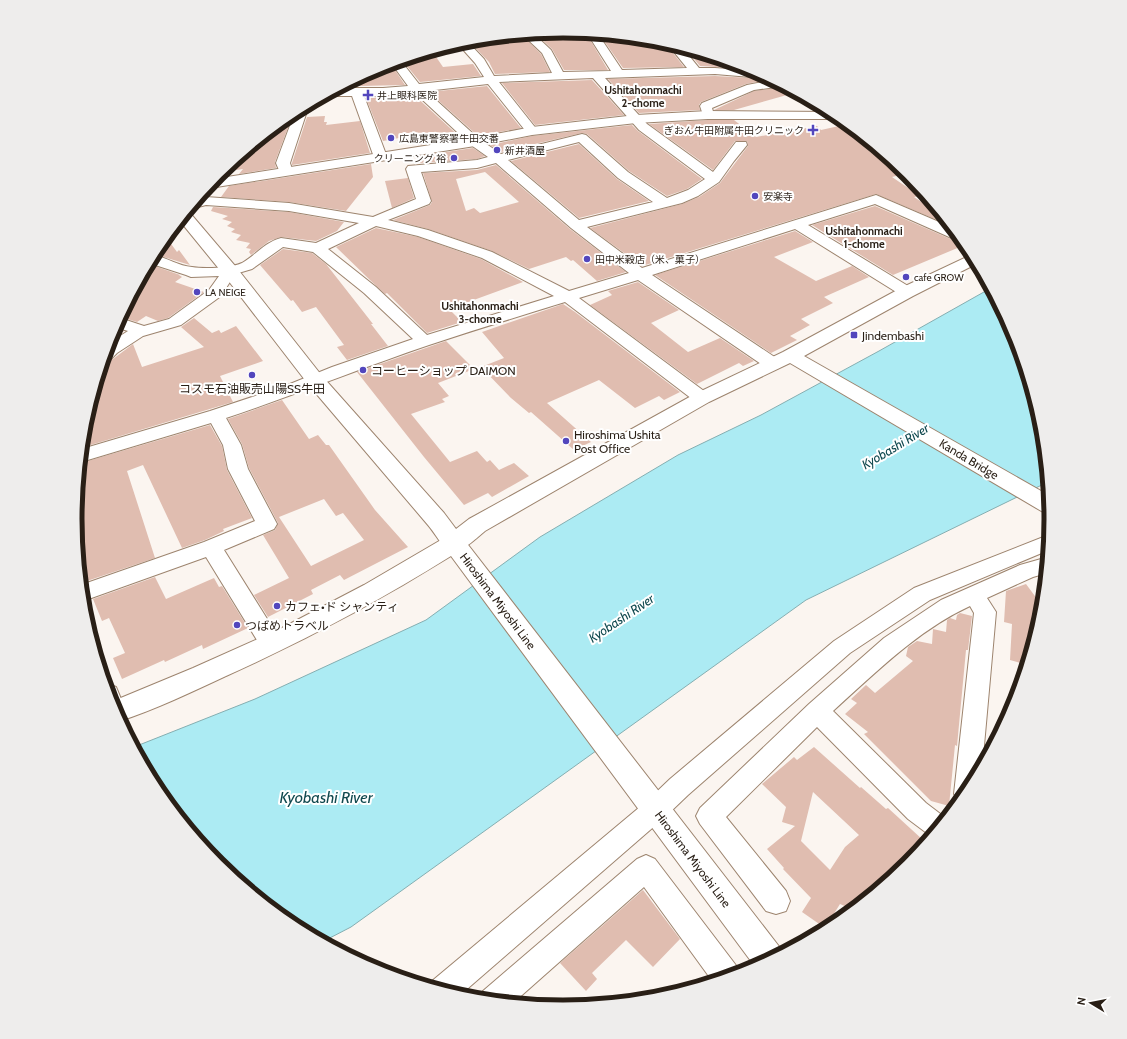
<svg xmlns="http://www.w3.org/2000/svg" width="1127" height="1039" viewBox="0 0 1127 1039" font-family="Cabin,'Noto Sans JP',sans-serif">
  <rect width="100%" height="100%" fill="#fbf5f0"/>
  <path fill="#acebf3" stroke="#85aeb1" d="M991,288L1015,333L1043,424L1048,482L806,600L351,927L322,942L292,926L218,865L157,791L134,747L255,699L426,620L540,537L678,455L761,415L879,351Z"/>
  <g fill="#e0bdb0" fill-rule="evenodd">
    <path d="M564,31L586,33L608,70H564L552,49L536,34Z"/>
    <path d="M522,35L541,54L550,72L495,74L489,62L468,40Z"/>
    <path d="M600,35L659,40L669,43V48L684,67L623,68Z"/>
    <path d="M685,48L751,68L752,69L700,66Z"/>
    <path d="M432,51L443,67L473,64L481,76L420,82L402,60Z"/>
    <path d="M391,64L405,85L359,86L356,80L370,78L367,74L377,68Z"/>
    <path d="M715,76L771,79L746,84L701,102L699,105L700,110L639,113L608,79Z"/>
    <path d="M592,80L624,115L535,125L502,83Z"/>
    <path d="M487,86L521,128L478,136L429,92Z"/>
    <path d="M783,87H784L794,93L734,110H714L754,91Z"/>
    <path d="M413,94L462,139L418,145L417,140L402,142L399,138L383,141L366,98L383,97Z"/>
    <path d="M325,116L324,122H327L326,125L360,121L370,153L292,165V163L307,117Z"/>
    <path d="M288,117H292L275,162L276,168L239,174L243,169L221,172Z"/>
    <path d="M708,120H734L756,137L817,126L821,130L839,126L873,154H879L904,174L892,177L920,196L914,197L944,217L951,226L876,194L642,266L590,228L682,204L699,197L720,183L748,146L747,141H735L713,170L649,124Z"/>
    <path d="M632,125L638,131L702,179L687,189L667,196L629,171L587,134L582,133L501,152L490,145L532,136Z"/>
    <path d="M579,144L617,179L649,201L579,218L511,161Z"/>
    <path d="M473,148L485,156L477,159L420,163L419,156Z"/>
    <path d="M371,164L373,177L346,211L289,202L221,197L229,186Z"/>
    <path d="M496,165L570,229L626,272L597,281L573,260L571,261L566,257L529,269L492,251L428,229L393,220L430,205L432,202L423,173L477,170ZM485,172L519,202L480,213L474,208L466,211L456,179Z"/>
    <path d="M408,178L414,198L392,208L385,181Z"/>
    <path d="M875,206L955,241L965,242L967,244L893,275L812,225Z"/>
    <path d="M213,207L289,212L344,222L337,231L316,241L281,237L269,241L251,255L249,252L251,249L246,248L250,243L236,240L241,235L231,232L235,229L227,226L232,222L222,219L228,216L211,211Z"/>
    <path d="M376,228L418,237L481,259L523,282L449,309L462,322L427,333L387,293L385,294L370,280L336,247Z"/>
    <path d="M795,231L813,242L774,257L816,281L852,266L869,277L824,297L833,303L801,319L810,325L790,336L797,340L771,353L655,275Z"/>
    <path d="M166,237L177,252L179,250L190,265L154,254Z"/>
    <path d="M283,249L312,253L326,264L373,324H371L388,346L347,360L337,347L344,345L316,307L302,312L293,300L291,301L260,265Z"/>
    <path d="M149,264L180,275H179L182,277L175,282L204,292L168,318L158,321L146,316L137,322L121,317Z"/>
    <path d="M638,282L679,310L651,323L688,352L720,338L754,361L743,366L739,363L697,384L590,305L612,295L608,291Z"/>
    <path d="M563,304L575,312L680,392L664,400L659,396L635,408L599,380L547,403L591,442L574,450L531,412L529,413L511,398L481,367L504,358L482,332Z"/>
    <path d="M194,318L212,333L219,330L221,333L236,326L263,361L220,376L233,402L84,447V424L104,360L113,359L133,344L142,367L204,347L181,327Z"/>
    <path d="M114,328L124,331L110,341L112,332Z"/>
    <path d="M446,341L474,369L438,383L449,396L442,399L445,402L411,414L450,462L477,451L487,462L490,460L499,470L514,463L529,476L492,497L488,493L464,505L424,457L357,372Z"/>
    <path d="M282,400L309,439L318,435L326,445H329L375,510L408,547L344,580L340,575L311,590L313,594L268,617L254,595L289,578L263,535L275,530L278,523L249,468L242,444L228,419ZM324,499L336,516L343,513L364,540L311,566L279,517Z"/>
    <path d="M210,425L222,446L227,470L252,518L223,529L224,531L205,540L182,548L143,465L127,471L155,558L81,583L75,519L77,494L85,492L79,475L81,463Z"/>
    <path d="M155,577L166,599L214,578L219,587L222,586L248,628L203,649L202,645L165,662L164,660L122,679L113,658L125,653L109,618L102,621L93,599Z"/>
    <path d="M1026,584L1043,607V615L1028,665L1010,660L1012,624L1004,622L1006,591Z"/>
    <path d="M960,613L972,616L968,650H966L957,746L955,745L949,806L931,801L864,734L868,732L845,714L857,703L851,699L866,685L875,693L913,661L906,656L908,647L917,641L932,644L933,629L946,632L947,620L950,618L956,620L957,615Z"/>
    <path d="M814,747L860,788L861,787L886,809L888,808L923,840L879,882L885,885L854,910L840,904L825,928L802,912L811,898L783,869L784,868L767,849L795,826L782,822L786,807L762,784L794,757L797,760ZM813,792L859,835L845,847L830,870L801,841Z"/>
    <path d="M643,890L680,939L653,967L626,940L592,973L597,979L586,991L560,963Z"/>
  </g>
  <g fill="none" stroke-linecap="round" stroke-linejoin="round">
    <defs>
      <g id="minor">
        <path d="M587,33L598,34L622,70L687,68L670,47V44L682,47L699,68H715L756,71L767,77L763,78L715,74L605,78L647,124L713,172L736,142H746L747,145L734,161L719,182L698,196L682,203L587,227L642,268L876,195L953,228L964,241L956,240L875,204L808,225L913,289L915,292L913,295L907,297L901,295L795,229L652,275L779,360L782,364L779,368L773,369L767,368L638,280L579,298L708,394L711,398L708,402L702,404L696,402L565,302C520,316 474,330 429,345C361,368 295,395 226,418L241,445L248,469L277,524L274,529L224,550L279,638L282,644L279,650L271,653L263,650L206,557L83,601L81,585L204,542L255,521L228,469L223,445L211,423L81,462L82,449L210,411L285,386L332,367L413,339L364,293L313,252L283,247L252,269L235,274L221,296L181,325L143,336L117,353L112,358L104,359L109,343L128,331L115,327L120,318L144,326L169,319L209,290L219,276L191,277L186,275L149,263L154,255C167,258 179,266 192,267C204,269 232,268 242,263C256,255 265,242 281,238L316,243L359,223L289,211L206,205L194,208L191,207L198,199L206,197L289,203L373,217L416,199L406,169L408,166L477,160L488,157L471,145L414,92L383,96H364L387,157L385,160H375L352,96H333L328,94L339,88H383L408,86L392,64L401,61L419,84L484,77L475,63L458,44L467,41L484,59L494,76L552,73L542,53L523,35L534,34L551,50L563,72L611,71ZM593,78L639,130L705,179L688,190L667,198L628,172L586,135L582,134L501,154L479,139L426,91L488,84L528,134H536L538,131L499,82ZM579,142L618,178L653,202L579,220L508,160ZM496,163L571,228L629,273L569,291L492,252L428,230L388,220L429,204L431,201L421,172L477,168ZM376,226L418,236L482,258L554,296L427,335L376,287L328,249Z"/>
        <path d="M773,80L783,86L754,90L712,108L714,115L712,118H704L700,106L702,103L747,85Z"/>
        <path d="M810,100L835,113L883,153H874L832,119L810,105L808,102Z"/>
        <path d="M306,106L308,108L290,163L293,172L291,175H281L276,163L295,112Z"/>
        <path d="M1051,534L1049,550L930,600L850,653L688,795L665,817L459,996L429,987L432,981L647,801L670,779L834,641L914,588Z"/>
        <path d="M1048,557L1047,573L1033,577L987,598L996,612L982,768L970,791L960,803L954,794L974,613L970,606C918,630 875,673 833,711L926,803L947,819L932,837L908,819L817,727L726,817L786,891L790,901L786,911L776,914L766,911L700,824L696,816L700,808L809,704L884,638L941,600L1020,565Z"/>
        <path d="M108,684L116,687L126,711L122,718L119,719L112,706L106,685Z"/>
        <path d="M646,855L655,859L738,968L741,974L713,982L644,887L513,1003L479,1000L483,991L637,859Z"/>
      </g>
      <g id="tertiary">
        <path d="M708,111L832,112L842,119H708L636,123L532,135L475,146L210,188H207L214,179L475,138L532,127L636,115Z"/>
        <path d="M187,212L190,213L236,267L322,376L444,513L456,529L469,519L695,394L783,352L901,288L973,254L978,263L913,296L804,356L1050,496L1051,515L1043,512L790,363L709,402L485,531C476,538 457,559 445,548C439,541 434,532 428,525L308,384L224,275L180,221Z"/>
      </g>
      <path id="primary" d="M454,535L462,537L781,949L783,953L756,968L451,556C379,601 304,641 226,676C192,692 156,709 120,721L111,702L193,668L280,629L364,585L446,537Z"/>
    </defs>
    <use href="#minor" stroke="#9d846e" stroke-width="2"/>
    <use href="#tertiary" stroke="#9d846e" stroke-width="2"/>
    <use href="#primary" stroke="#9d846e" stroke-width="2"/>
    <use href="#minor" fill="#fff" fill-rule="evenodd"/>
    <use href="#tertiary" fill="#fff" fill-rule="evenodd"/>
    <use href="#primary" fill="#fff" fill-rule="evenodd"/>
  </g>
  <g fill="#5246bd" stroke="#fff" stroke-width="1.5">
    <path d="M366 89h4v4h4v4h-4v4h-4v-4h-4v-4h4z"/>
    <path d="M811 124h4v4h4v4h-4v4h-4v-4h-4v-4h4z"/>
    <circle cx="391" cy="138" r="4"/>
    <circle cx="497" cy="150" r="4"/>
    <circle cx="454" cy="158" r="4"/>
    <circle cx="755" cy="196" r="4"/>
    <circle cx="587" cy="259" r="4"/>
    <circle cx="906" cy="277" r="4"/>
    <circle cx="197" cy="292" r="4"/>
    <rect x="850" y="331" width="8" height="8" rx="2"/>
    <circle cx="363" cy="370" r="4"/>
    <circle cx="252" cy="375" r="4"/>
    <circle cx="566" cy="441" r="4"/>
    <circle cx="277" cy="606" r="4"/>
    <circle cx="237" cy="625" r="4"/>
  </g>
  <g text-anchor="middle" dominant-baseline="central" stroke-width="4" stroke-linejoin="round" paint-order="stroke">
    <g font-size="10" fill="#291f16" stroke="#fff" text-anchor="start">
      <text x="377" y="95">井上眼科医院</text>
      <text x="804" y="130" text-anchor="end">ぎおん牛田附属牛田クリニック</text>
      <text x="399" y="138">広島東警察署牛田交番</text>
      <text x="505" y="150">新井酒屋</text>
      <text x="446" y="158" text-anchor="end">クリーニング 裕</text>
      <text x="763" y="196">安楽寺</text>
      <text x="595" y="259">田中米穀店（米、菓子）</text>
      <text x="914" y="277">cafe GROW</text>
      <text x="205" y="292">LA NEIGE</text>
    </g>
    <g font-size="11" font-weight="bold" fill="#291f16" stroke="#fff">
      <text x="643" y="90">Ushitahonmachi<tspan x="643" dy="13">2-chome</tspan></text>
      <text x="864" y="231">Ushitahonmachi<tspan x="864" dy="13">1-chome</tspan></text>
      <text x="480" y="306">Ushitahonmachi<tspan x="480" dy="13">3-chome</tspan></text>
    </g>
    <g font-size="12" fill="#291f16" stroke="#fff" text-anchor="start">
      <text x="862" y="335">Jindembashi</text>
      <text x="371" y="370">コーヒーショップ DAIMON</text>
      <text x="252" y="388" text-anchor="middle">コスモ石油販売山陽SS牛田</text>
      <text x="574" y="434">Hiroshima Ushita<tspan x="574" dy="14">Post Office</tspan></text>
      <text x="285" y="606">カフェ•ド シャンティ</text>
      <text x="245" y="625">つばめトラベル</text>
    </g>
    <g font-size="12" fill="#291f16" stroke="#fff">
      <text transform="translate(969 459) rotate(31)">Kanda Bridge</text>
      <text transform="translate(498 601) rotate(53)">Hiroshima Miyoshi Line</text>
      <text transform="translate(693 859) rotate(53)">Hiroshima Miyoshi Line</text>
    </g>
    <g font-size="13" font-style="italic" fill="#10494f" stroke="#fff">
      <text transform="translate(895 446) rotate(-31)">Kyobashi River</text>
      <text transform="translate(621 618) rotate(-34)">Kyobashi River</text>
    </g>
    <g font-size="16" font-style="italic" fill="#10494f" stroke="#fff">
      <text x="326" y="797">Kyobashi River</text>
    </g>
  </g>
  <path d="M0 0H1127V1039H0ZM82 519a481 481 0 1 1 962 0a481 481 0 1 1-962 0Z" fill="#eeedec" fill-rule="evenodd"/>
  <path fill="none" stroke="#291f16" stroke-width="5" d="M82 519a481 481 0 1 1 962 0a481 481 0 1 1-962 0Z"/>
  <g transform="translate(1091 1003) rotate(280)" stroke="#ffffff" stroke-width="3" paint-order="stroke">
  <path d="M0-3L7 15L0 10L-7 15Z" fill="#291f16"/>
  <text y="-6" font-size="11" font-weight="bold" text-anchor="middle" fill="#291f16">N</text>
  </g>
</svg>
